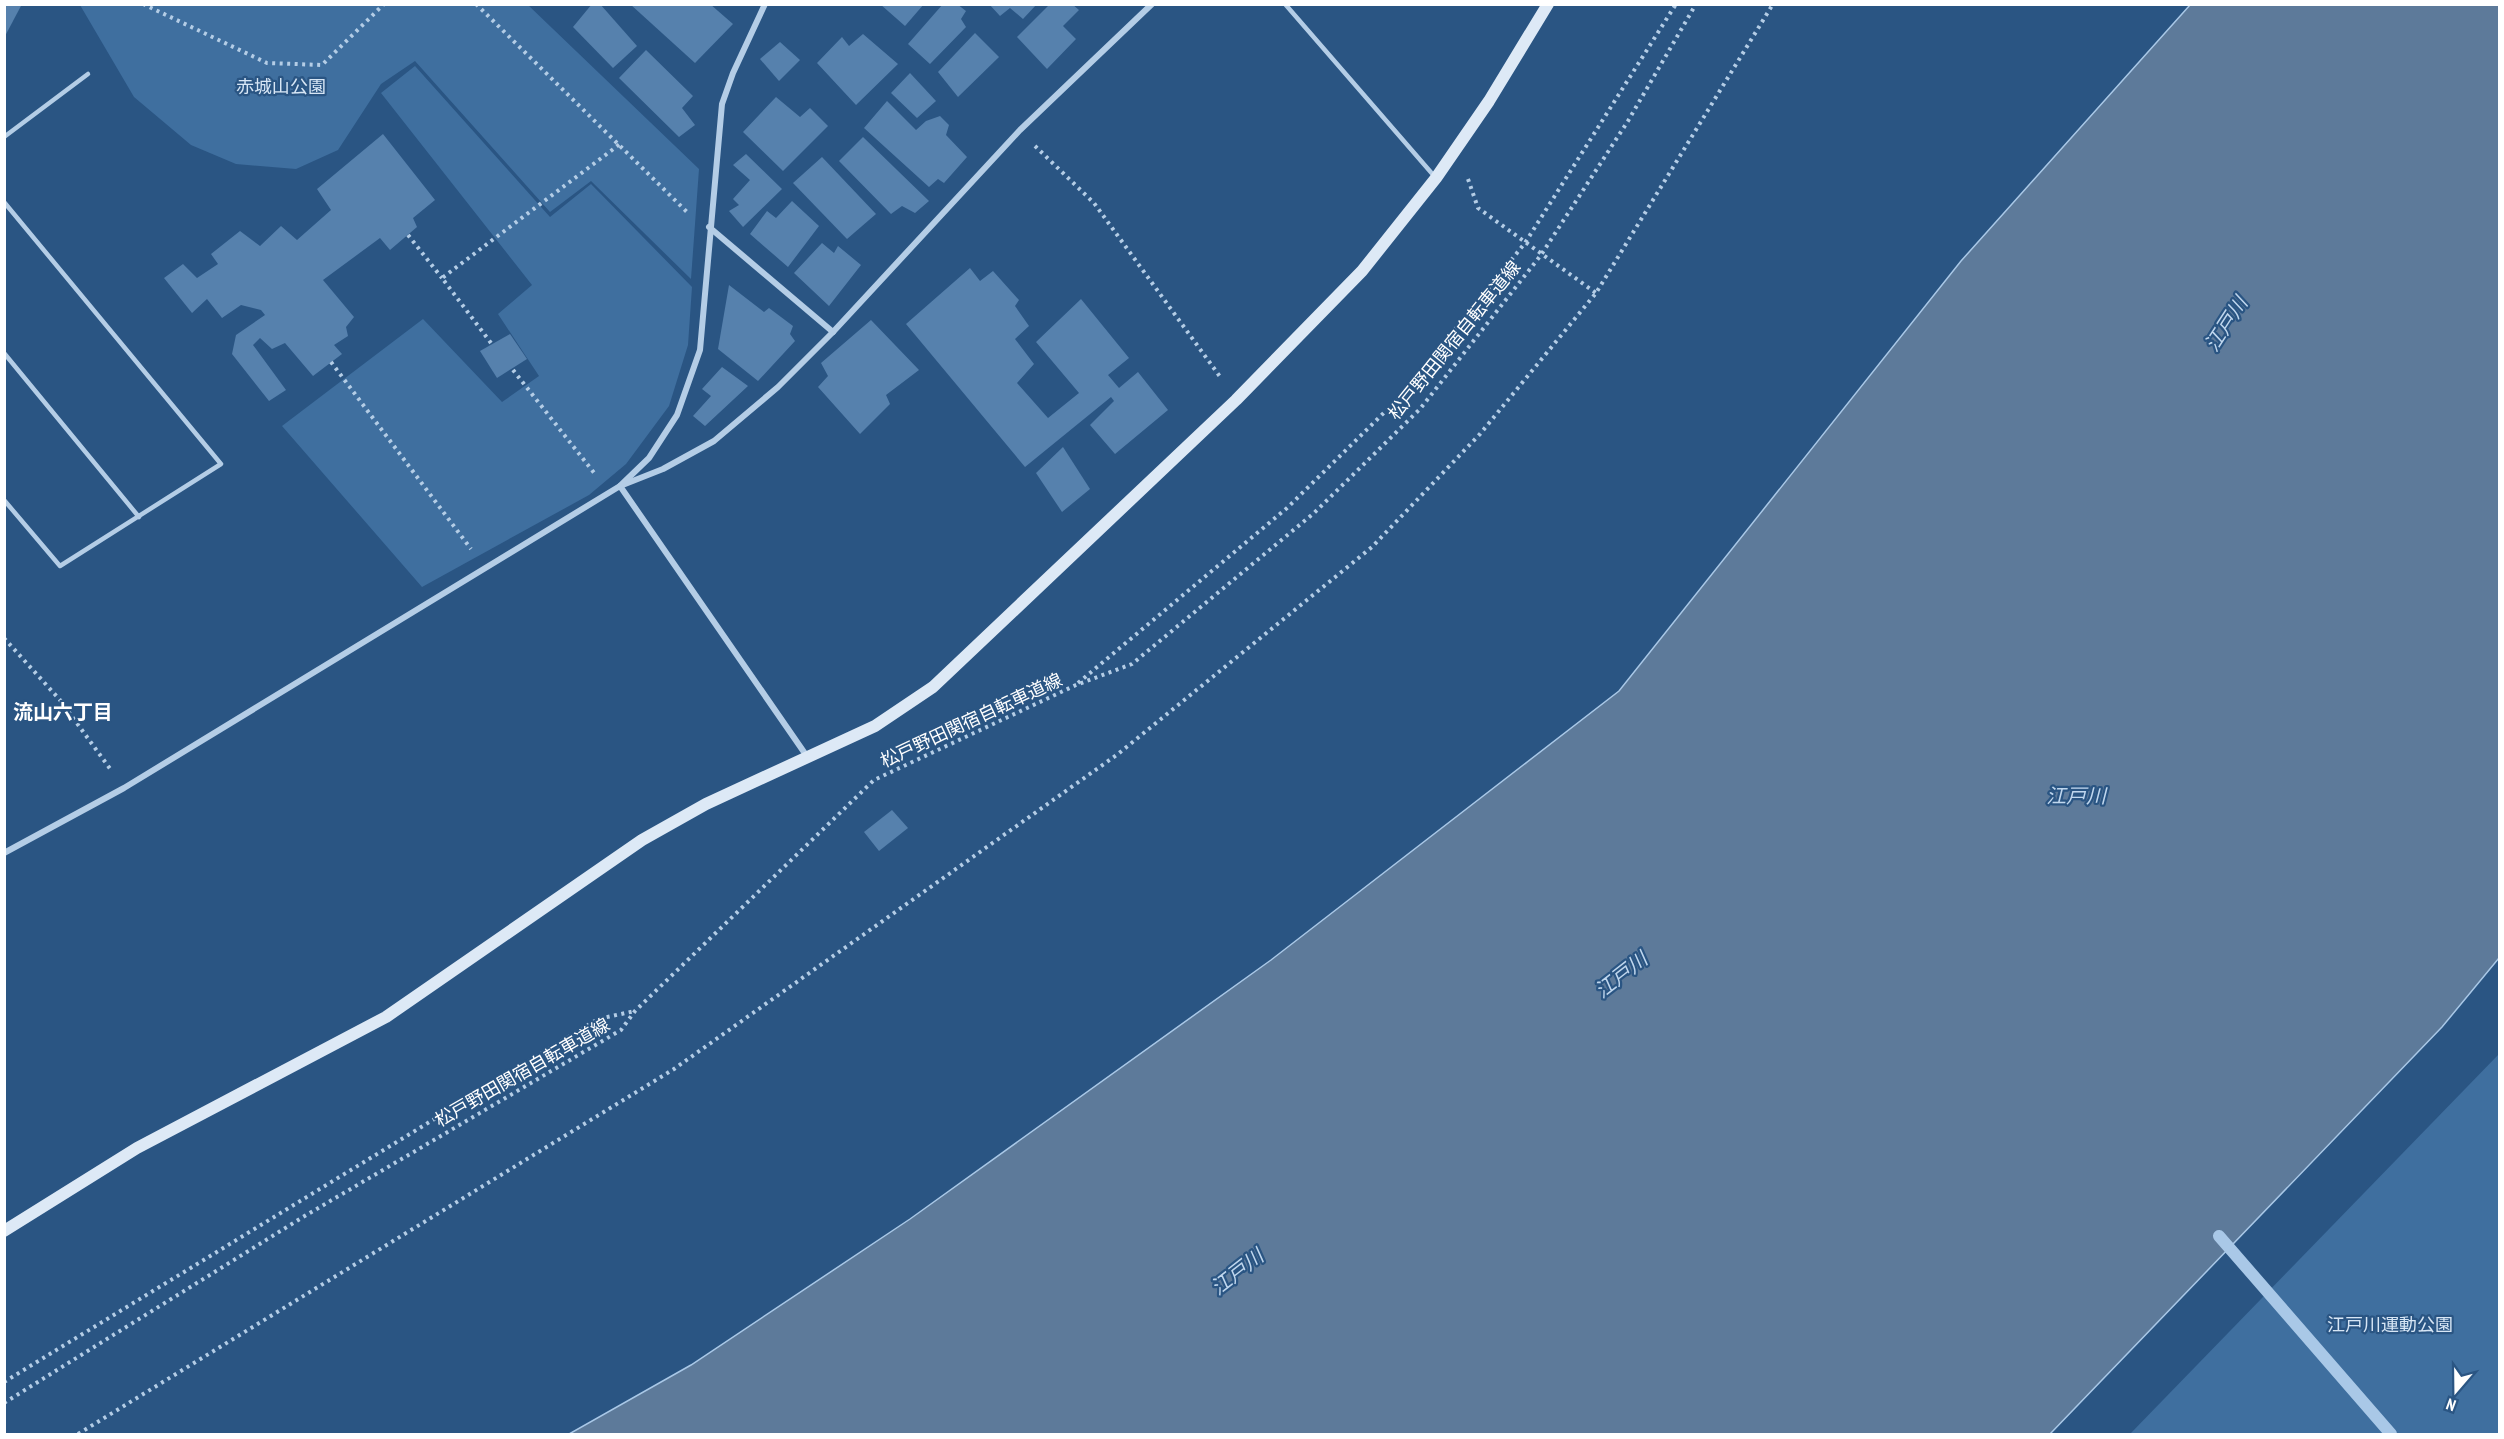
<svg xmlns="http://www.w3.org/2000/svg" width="2504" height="1439" viewBox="0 0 2504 1439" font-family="'PT Sans Narrow','Noto Sans JP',sans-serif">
  <rect width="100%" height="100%" fill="#2a5583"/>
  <g fill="#3f6f9f">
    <path d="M80,5H528L699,169L691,279L591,181L550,212L415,61L381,84L338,150L296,169L236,164L191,145L134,97Z"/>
    <path d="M415,66L550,217L591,184L692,287L688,345L669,406L626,464L589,495L422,587L282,426L423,319L502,402L539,376L498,314L532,285L381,93Z"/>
    <path d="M2499,1054V1434H2130Z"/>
  </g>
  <path fill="#5d7a9a" stroke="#a9c8e7" stroke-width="1.5" d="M2190,5H2499V958L2442,1027L2050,1434H569L691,1365L910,1219L1271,960L1619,691L1961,261Z"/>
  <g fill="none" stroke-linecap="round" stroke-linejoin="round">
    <path stroke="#a9c8e7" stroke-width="12" d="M2219,1236L2391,1434"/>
  </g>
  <g fill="#5681ad">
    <path d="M4,4H22L4,38Z"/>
    <path d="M592,4H600L637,46L613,68L573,27Z"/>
    <path d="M630,4H710L733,24L695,63Z"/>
    <path d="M880,4H924L905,26Z"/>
    <path d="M943,4H957L966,11L961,19L966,27L930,64L908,44Z"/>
    <path d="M989,4H1037L1023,19L1010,8L1000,16Z"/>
    <path d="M1050,4H1072L1079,10L1063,26L1076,39L1047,69L1017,37Z"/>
    <path d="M975,33L999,57L958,97L938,72Z"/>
    <path d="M863,34L898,64L856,105L817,63L842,37L849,46Z"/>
    <path d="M780,42L800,60L779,81L760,59Z"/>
    <path d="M646,50L693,96L682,108L695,125L679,137L619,78Z"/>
    <path d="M910,73L936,101L917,118L891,93Z"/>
    <path d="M776,97L800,117L810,108L828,126L783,171L743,132Z"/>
    <path d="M887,101L916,130L926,121L940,116L949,125L946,135L967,157L944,183L938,179L929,187L864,128Z"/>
    <path d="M383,134L435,200L413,218L417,227L390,250L380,238L323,280L354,317L346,327L348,336L334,345L342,354L313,376L285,343L272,349L260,338L253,345L286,390L269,401L232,354L236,335L265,315L261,310L241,305L222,318L207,299L192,313L164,278L183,264L197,278L218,264L211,254L240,231L260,246L281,226L297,240L331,210L317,189Z"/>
    <path d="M863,137L929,201L915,213L902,206L891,214L839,161Z"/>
    <path d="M746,154L782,189L743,227L729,211L739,205L733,199L750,180L733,165Z"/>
    <path d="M822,157L876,214L847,239L793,183Z"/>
    <path d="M792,201L819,226L788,267L750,234L767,211L776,218Z"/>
    <path d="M822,243L834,253L838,246L861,265L829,306L794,273Z"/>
    <path d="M970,268L980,281L993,271L1019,300L1015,306L1029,326L1015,339L1034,364L1017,383L1048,418L1079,393L1036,342L1081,299L1129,358L1108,375L1119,388L1138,372L1168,410L1115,454L1090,425L1114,401L1111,397L1025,467L906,324Z"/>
    <path d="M729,285L764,312L769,308L793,326L790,334L795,341L758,381L718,349Z"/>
    <path d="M871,320L919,370L886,395L890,404L860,434L818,387L828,376L821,363Z"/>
    <path d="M510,334L527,359L497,378L480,351Z"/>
    <path d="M722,367L748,386L705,426L693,416L711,396L702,389Z"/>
    <path d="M1063,447L1090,489L1062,512L1036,473Z"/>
    <path d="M892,810L908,828L879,851L864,832Z"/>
  </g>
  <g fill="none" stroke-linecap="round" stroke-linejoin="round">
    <g stroke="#b4cde6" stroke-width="4" stroke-dasharray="3 4.5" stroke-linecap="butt">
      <path d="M143,4L267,63L322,65L384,4"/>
      <path d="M476,4L688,213"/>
      <path d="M1035,146L1094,203L1221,378"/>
      <path d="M1468,179L1478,208L1596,293"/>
      <path d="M408,235L442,278"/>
      <path d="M491,343L442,278L620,144"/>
      <path d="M331,362L471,549"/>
      <path d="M513,370L595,474"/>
      <path d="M4,638L60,700L111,770"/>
      <path d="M1078,683L1287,508L1402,395L1525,243L1676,4"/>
      <path d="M4,1382L598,1019L635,1011"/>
      <path d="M4,1403L303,1217L621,1030L635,1011L874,780L1076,685L1132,664L1314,513L1420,409L1541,255L1628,121L1696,4"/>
      <path d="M78,1434L674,1069L1118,754L1372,547L1480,434L1596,293L1773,4"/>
    </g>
    <g stroke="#b4cde6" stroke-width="4.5">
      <path d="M1285,4L1435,177"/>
      <path d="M4,137L88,74"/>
      <path d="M4,202L221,464L60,566L4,500"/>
      <path d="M4,353L139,517"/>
    </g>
    <g stroke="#b4cde6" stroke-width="6">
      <path d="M765,4L733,73L722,104L700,350L677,415L649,458L620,486L806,755"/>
      <path d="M709,227L833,332"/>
      <path d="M4,853L124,788L620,486L663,469L714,441L778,387L833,332L1020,130L1152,4"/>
    </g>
    <path stroke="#dde9f6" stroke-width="12" d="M4,1231L137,1148L386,1017L642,840L706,804L875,726L933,687L1236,400L1362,271L1436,178L1489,101L1548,4"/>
  </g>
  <g text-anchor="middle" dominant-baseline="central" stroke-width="4.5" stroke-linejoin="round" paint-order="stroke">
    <g font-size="18" fill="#d7e6f5" stroke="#2a5583">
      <text x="281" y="86">赤城山公園</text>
      <text x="2390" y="1324">江戸川運動公園</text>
    </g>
    <g font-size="18" fill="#fff" stroke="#2a5583">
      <text transform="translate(1454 340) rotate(-51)">松戸野田関宿自転車道線</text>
      <text transform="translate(971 720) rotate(-25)">松戸野田関宿自転車道線</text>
      <text transform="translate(522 1072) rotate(-30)">松戸野田関宿自転車道線</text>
    </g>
    <g font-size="20" font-style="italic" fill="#c0d7ee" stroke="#2a5583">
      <text transform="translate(2226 324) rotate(-57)">江戸川</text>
      <text x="2076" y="796">江戸川</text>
      <text transform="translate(1621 975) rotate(-38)">江戸川</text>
      <text transform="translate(1237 1272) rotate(-38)">江戸川</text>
    </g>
    <g font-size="20" font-weight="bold" fill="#fff" stroke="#2a5583">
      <text x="63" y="712">流山六丁目</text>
    </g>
  </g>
  <rect width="2504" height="1439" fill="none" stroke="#ffffff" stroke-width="12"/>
  <g transform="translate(2456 1391) rotate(200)" stroke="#2a5583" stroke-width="4.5" paint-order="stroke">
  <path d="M0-4.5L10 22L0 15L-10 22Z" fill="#ffffff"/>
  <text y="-9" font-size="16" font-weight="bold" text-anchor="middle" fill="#ffffff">N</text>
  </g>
</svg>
